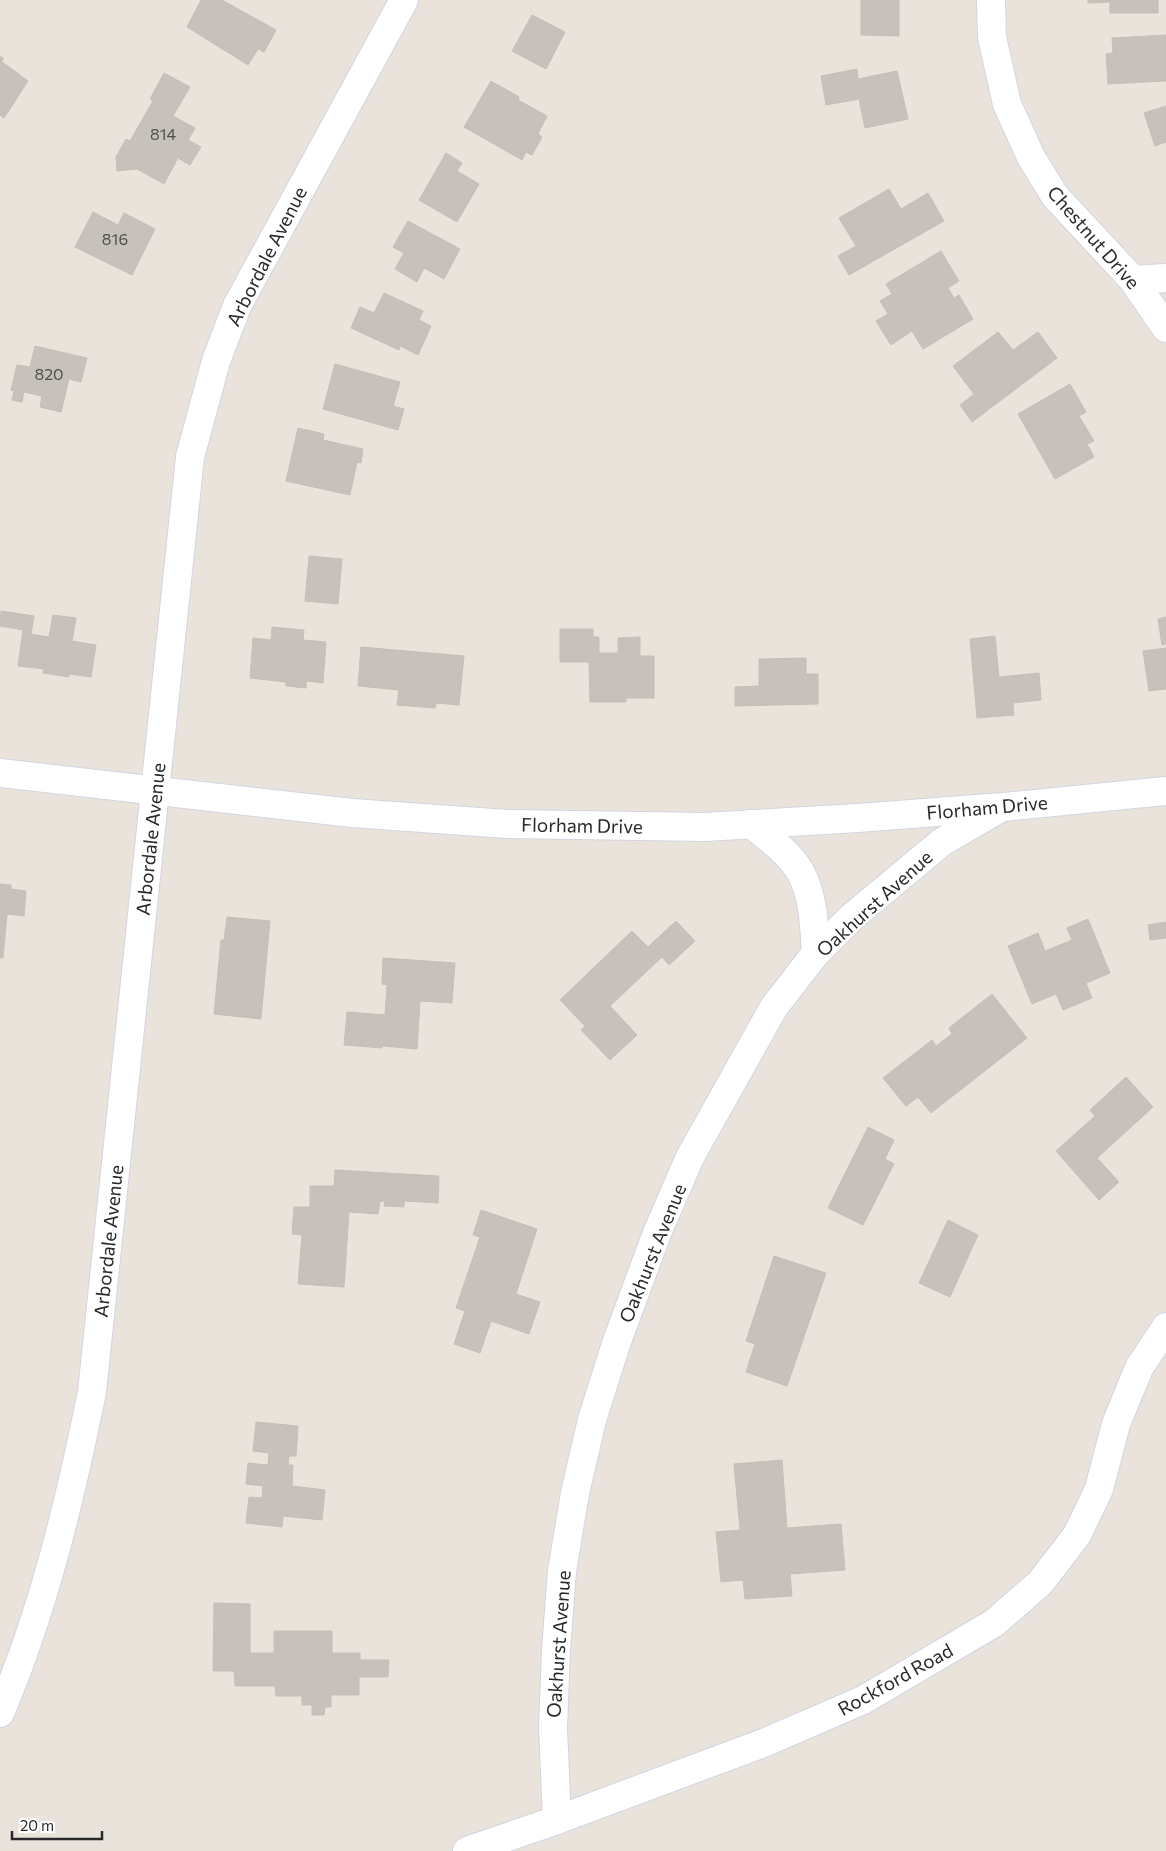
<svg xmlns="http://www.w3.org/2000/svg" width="1166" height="1851" viewBox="0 0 1166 1851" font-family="Commissioner,sans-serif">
  <rect width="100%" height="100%" fill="#eae3db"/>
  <g fill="#c6c1ba" stroke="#c5bfb5">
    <path d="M201,0H222L276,30L264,52L258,49L248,65L187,27Z"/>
    <path d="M861,0H899V36L861,35Z"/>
    <path d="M1088,0H1158V13H1110V2L1088,3Z"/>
    <path d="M532,15L565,32L546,69L512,51Z"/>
    <path d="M1166,35V81L1108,84L1106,54L1113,53L1112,38Z"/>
    <path d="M0,56L4,59L1,61L28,81L4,118L0,115Z"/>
    <path d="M857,69L858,79L897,71L908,119L865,128L859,99L826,105L821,76Z"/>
    <path d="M164,73L190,87L173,116L195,128L188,140L201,147L190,165L178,158L164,184L137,169L117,171L116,157L126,139L130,141L153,101L150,99Z"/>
    <path d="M491,81L519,97L518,100L547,116L538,134L542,137L532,155L526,152L522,160L464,127Z"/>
    <path d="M1166,106V142L1155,146L1144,113Z"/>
    <path d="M446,153L462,163L457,171L479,184L457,222L419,200Z"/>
    <path d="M889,189L901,209L928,193L944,221L849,275L838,256L856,246L839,218Z"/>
    <path d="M93,212L118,225L124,213L155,229L132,275L75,247Z"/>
    <path d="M408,221L460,249L444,279L424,268L417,282L395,269L404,253L393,247Z"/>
    <path d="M941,251L959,281L948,288L954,298L959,295L973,319L923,349L912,331L891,345L876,321L888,314L880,301L892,294L886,284Z"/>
    <path d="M384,293L423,311L419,320L431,326L418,355L400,346L399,350L351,328L360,307L374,313Z"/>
    <path d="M998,332L1013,350L1038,332L1057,358L972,422L960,405L974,394L953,366Z"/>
    <path d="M35,346L87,358L81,382L69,379L61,412L40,407L42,396L24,392L22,402L12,400L14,391L11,390L17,365L30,367Z"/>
    <path d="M335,364L400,382L393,406L404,409L398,430L323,409Z"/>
    <path d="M1070,384L1086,412L1079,416L1094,441L1087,444L1094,457L1055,479L1018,414Z"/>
    <path d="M298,428L324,434L323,440L363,449L361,463L357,462L350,495L286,481Z"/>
    <path d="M309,556L342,559L338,604L305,601Z"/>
    <path d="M1,611L34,616L31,634L49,637L53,615L76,618L72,641L96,645L91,677L69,674V677L43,673L44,669L18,666L23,630L0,626Z"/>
    <path d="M1166,617V644L1162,645L1158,619Z"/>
    <path d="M272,627L304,630L303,640L326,642L323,683L306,681V688L286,686V682L250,678L253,638L271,640Z"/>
    <path d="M560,629H593V637H599V653H618V638L640,637V656H654V698H626V702H590L589,662H560Z"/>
    <path d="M995,636L999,677L1039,673L1041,700L1013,703L1014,715L977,718L970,639Z"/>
    <path d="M361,647L464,656L459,705L436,703L435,708L397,705L399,690L358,686Z"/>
    <path d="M1166,648V689L1149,691L1143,651Z"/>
    <path d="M806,658V674H818V704L735,706V687L759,686V659Z"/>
    <path d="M0,884L11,885V889L26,891L24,916L7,914L3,958H0Z"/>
    <path d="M227,917L270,921L261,1019L214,1014L221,940H224Z"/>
    <path d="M1088,919L1110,973L1086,983L1092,998L1063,1010L1056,994L1032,1004L1008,946L1038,933L1045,951L1072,940L1067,928Z"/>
    <path d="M676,921L695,941L669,965L662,957L610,1006L637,1035L610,1060L581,1030L585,1026L560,1000L632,931L648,947Z"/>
    <path d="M1166,922V938L1150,940L1148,925Z"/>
    <path d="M383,958L455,963L452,1003L420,1001L417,1049L382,1046V1048L344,1045L347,1012L385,1015L387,985L382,984Z"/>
    <path d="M992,994L1027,1038L931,1113L918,1097L906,1106L883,1078L932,1040L936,1046L952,1034L949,1028Z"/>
    <path d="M1126,1077L1153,1107L1097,1158L1119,1182L1099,1200L1056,1151L1095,1116L1090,1110Z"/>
    <path d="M868,1127L894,1140L885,1159L894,1164L863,1225L828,1208Z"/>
    <path d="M335,1170L439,1176L438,1203L404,1201V1207L384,1206L385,1201H380L378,1214L349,1212L344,1287L298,1284L302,1235L292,1234L294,1207H310V1186H334Z"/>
    <path d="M481,1210L537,1229L516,1294L540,1302L529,1334L491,1321L480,1353L454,1344L465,1311L456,1308L480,1237L473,1235Z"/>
    <path d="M948,1220L978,1235L950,1297L919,1283Z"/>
    <path d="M774,1256L826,1273L787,1386L746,1372L755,1344L746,1341Z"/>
    <path d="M256,1422L298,1426L296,1456H289L288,1465H293L292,1486L325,1490L322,1520L283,1516L282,1527L246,1523L249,1497L262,1498L263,1486L246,1484L248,1463L268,1465L269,1453L253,1451Z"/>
    <path d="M782,1460L787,1528L841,1524L845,1570L790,1574L792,1596L745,1599L743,1580L721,1582L716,1532L740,1530L734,1464Z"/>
    <path d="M214,1603L250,1604V1653H274V1631H332V1653H360V1660H389L388,1677H359V1695H331V1707H325L324,1715H312V1705H302V1696H276L275,1686H235L234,1671H213Z"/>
  </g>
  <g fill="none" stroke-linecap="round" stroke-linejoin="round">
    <defs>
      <g id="minor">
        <path d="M991,0L992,37L1007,104L1031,157L1055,196L1133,280L1166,328"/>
        <path d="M1133,280L1166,278"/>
        <path d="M0,773L352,813L507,824L705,827L858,818L1003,807L1166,791"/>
        <path d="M751,824C768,838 790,853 801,873C814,898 814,926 816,953"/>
        <path d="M0,1713C44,1610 70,1500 92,1392L190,457L216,361L237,306L404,0"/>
        <path d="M557,1820L553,1728L556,1650L562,1571L575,1493L592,1420L616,1344L657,1233L690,1157L774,1007L816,953L852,917L942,842L997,810"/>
        <path d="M467,1851L557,1820L766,1742L863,1700L994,1623L1040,1583L1077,1535L1099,1489L1116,1424L1139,1368L1166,1327"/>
      </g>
    </defs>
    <use href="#minor" stroke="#d1d5e1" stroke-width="30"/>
    <use href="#minor" stroke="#fff" stroke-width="28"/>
  </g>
  <g text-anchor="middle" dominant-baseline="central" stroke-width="4" stroke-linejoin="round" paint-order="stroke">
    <g font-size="16" fill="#504f4d">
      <text x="163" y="133">814</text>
      <text x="115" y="238">816</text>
      <text x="49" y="373">820</text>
    </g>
    <g font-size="19" fill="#292929" stroke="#fff">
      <text transform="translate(1094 237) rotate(49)">Chestnut Drive</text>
      <text transform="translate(266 256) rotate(-63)">Arbordale Avenue</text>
      <text transform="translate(987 807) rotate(-5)">Florham Drive</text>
      <text transform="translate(582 825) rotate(1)">Florham Drive</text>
      <text transform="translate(150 839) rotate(-84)">Arbordale Avenue</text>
      <text transform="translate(874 903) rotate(-42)">Oakhurst Avenue</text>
      <text transform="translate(108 1241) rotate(-84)">Arbordale Avenue</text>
      <text transform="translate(652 1253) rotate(-68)">Oakhurst Avenue</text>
      <text transform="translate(558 1644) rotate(-86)">Oakhurst Avenue</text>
      <text transform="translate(895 1679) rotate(-29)">Rockford Road</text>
    </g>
  </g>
  <path d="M12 1831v8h90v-8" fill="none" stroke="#292929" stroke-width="2.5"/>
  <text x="20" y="1831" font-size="15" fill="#292929" stroke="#ffffff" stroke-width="4" paint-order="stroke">20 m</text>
</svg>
